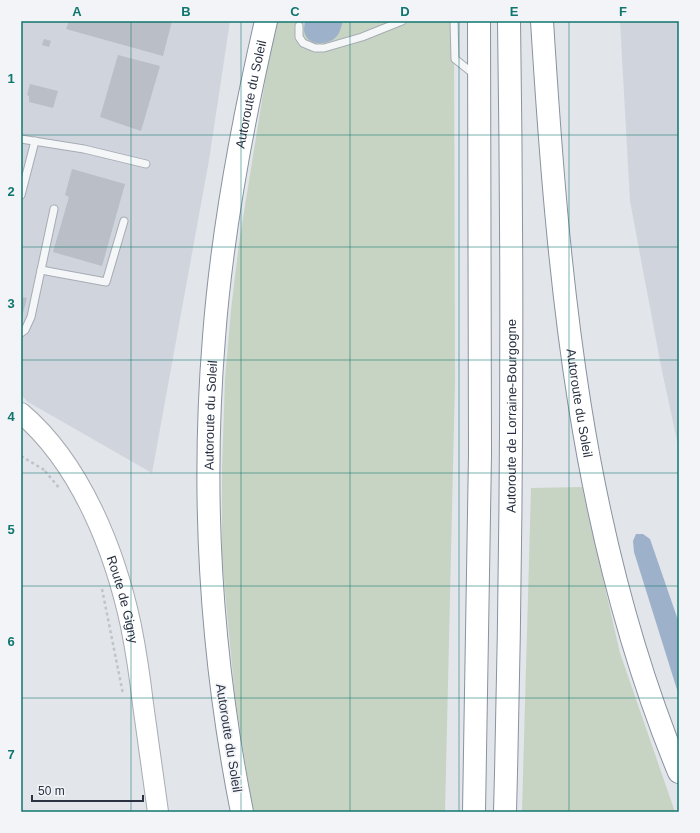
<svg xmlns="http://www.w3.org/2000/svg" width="700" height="833" viewBox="0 0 700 833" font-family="Helvetica,sans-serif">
  <rect width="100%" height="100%" fill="#e2e5ea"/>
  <g fill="#d0d4dc">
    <path d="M21,21H230L209,160L152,473L28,402L21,395Z"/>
    <path d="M620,21H679V450L661,366L630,201Z"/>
  </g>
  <g fill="#c7d4c3">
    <path d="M278,21H454L455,381L445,812H254L251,800L235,697L222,559V469L225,379L231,310L239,243L267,69Z"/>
    <path d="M582,487L620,653L675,812H522L531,488Z"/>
  </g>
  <g fill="#9db2ca">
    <path d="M305,21H343C341,27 340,34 335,38C327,45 309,46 305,34C303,30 305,25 305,21Z"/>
    <path d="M636,534H643L650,539L679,623V696L634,552L633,541Z"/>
  </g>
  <g fill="#b9bec7">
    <path d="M69,21H172L163,56L66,29Z"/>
    <path d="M44,39L51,41L49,47L42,45Z"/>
    <path d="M118,55L160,66L141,131L100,117Z"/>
    <path d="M30,84L58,91L53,108L29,102V96L27,95Z"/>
    <path d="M72,169L125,184L102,266L53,252L69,197L65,195Z"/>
    <path d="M21,297L27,298L21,320Z"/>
  </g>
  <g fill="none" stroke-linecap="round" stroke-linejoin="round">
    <defs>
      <g id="lane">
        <path d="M454,21L455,59L475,75"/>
        <path d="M299,26V37L303,43L315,48H324L362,37L402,21"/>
        <path d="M21,139L84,149L146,164"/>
        <path d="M21,195L35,141"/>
        <path d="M41,270L106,282L124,221"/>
        <path d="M21,333L25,330L31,317L54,209"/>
      </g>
      <g id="secondary">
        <path id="s1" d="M21,413C81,464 115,551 131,626C136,651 140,678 143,704C148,740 153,776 158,812"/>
      </g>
      <g id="highway">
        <path id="s2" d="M542,21C558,277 580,533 679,772"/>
        <path id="s3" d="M242,812C211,656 201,496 214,337C222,231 242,125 266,21"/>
        <path d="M474,812L480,454L479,21"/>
        <path id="s4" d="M505,812C512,548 513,285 509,21"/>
      </g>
    </defs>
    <use href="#lane" stroke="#a7acb4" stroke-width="9"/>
    <use href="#secondary" stroke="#a7acb4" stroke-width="22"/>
    <use href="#highway" stroke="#8992a1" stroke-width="24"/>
    <g stroke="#c0c3c9" stroke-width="2.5" stroke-dasharray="3 3" stroke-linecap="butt">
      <path d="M21,456L46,471"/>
      <path d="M45,471L60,489"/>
      <path d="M102,589L123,694"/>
    </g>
    <use href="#lane" stroke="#f5f6f8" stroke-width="7"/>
    <use href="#secondary" stroke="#fff" stroke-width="20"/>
    <use href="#highway" stroke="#fff" stroke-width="22"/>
  </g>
  <path fill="none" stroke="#0f766e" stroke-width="1" stroke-opacity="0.55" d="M131,21V812M241,21V812M350,21V812M459,21V812M569,21V812M21,135H679M21,247H679M21,360H679M21,473H679M21,586H679M21,698H679"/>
  <g text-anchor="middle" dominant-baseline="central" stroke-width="3.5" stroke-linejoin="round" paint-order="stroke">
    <g font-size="13" fill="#2a3242" stroke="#f2f4f8">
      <text stroke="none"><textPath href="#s3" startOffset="723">Autoroute du Soleil</textPath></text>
      <text stroke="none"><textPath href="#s2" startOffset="384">Autoroute du Soleil</textPath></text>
      <text stroke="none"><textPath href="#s3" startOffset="399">Autoroute du Soleil</textPath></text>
      <text stroke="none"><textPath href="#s4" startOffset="396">Autoroute de Lorraine-Bourgogne</textPath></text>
      <text stroke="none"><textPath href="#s1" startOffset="216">Route de Gigny</textPath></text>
      <text transform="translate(229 738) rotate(81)">Autoroute du Soleil</text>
    </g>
  </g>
  <rect width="700" height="833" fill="none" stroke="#f2f4f8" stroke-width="44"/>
  <path d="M32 795v6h111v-6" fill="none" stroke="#2a3242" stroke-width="2"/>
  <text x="38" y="795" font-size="12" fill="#2a3242" stroke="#f2f4f8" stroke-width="3" paint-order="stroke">50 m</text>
  <rect x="22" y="22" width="656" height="789" fill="none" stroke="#0f766e" stroke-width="1.5"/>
  <g font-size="13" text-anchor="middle" font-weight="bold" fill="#0f766e">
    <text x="77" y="16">A</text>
    <text x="186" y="16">B</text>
    <text x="295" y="16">C</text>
    <text x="405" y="16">D</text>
    <text x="514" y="16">E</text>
    <text x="623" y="16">F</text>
    <text x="11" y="83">1</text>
    <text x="11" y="196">2</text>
    <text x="11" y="308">3</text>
    <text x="11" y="421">4</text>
    <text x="11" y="534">5</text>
    <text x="11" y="646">6</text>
    <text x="11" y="759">7</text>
  </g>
</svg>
